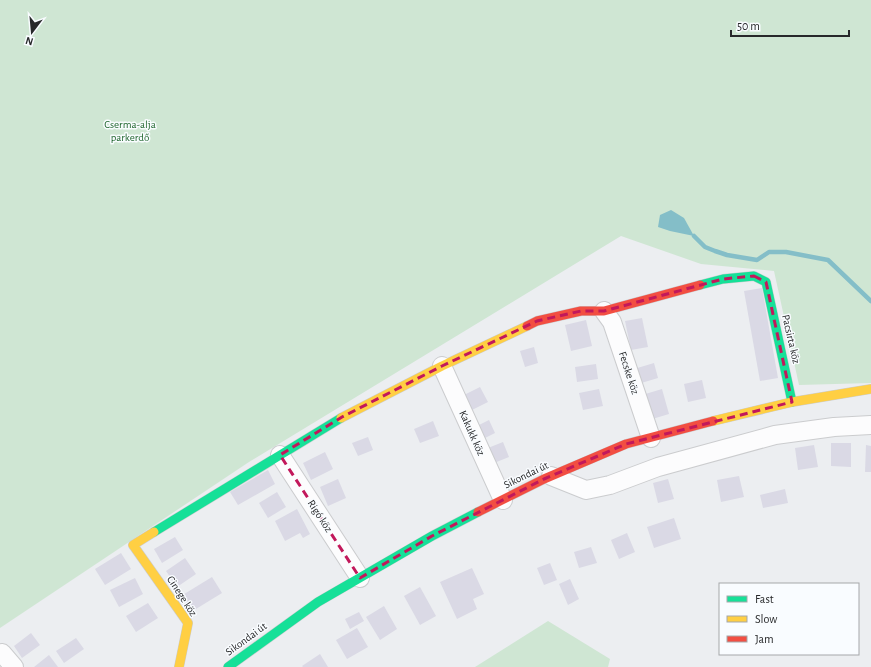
<svg xmlns="http://www.w3.org/2000/svg" width="871" height="667" viewBox="0 0 871 667" font-family="'Alegreya Sans',sans-serif">
  <rect width="100%" height="100%" fill="#eceef1"/>
  <g fill="#cfe6d3">
    <path d="M0,0H871V383L799,385L774,271L701,264L621,236L249,462L0,628Z"/>
    <path d="M548,621L610,659L608,667H475Z"/>
  </g>
  <path fill="#84bec8" d="M671,210L684,218L694,236L670,231L658,227L660,215Z"/>
  <g fill="none" stroke-linecap="round" stroke-linejoin="round">
    <path stroke="#84bec8" stroke-width="4.5" d="M694,236L705,247L715,251L727,255L757,260L769,252H786L828,260L871,301"/>
  </g>
  <g fill="#dad9e5">
    <path d="M762,288L778,378L760,381L744,291Z"/>
    <path d="M642,318L648,347L631,350L625,321Z"/>
    <path d="M586,320L592,346L571,351L565,325Z"/>
    <path d="M534,347L538,363L525,367L520,351Z"/>
    <path d="M654,363L658,378L638,384L634,369Z"/>
    <path d="M596,364L598,379L577,382L575,367Z"/>
    <path d="M702,380L706,398L688,402L684,384Z"/>
    <path d="M480,387L488,402L472,410L464,395Z"/>
    <path d="M599,389L603,406L583,410L579,393Z"/>
    <path d="M662,389L669,414L649,420L642,395Z"/>
    <path d="M489,420L495,433L483,439L477,426Z"/>
    <path d="M433,421L439,436L420,443L414,429Z"/>
    <path d="M368,437L373,450L358,456L352,443Z"/>
    <path d="M503,442L509,457L494,463L488,448Z"/>
    <path d="M831,443H851V467L831,466Z"/>
    <path d="M814,445L818,467L798,470L795,448Z"/>
    <path d="M866,445L871,446V472H865Z"/>
    <path d="M325,452L333,469L311,480L303,463Z"/>
    <path d="M268,470L275,484L238,505L230,492Z"/>
    <path d="M739,476L744,497L721,502L717,480Z"/>
    <path d="M338,479L346,498L328,506L320,487Z"/>
    <path d="M668,479L674,499L658,503L653,483Z"/>
    <path d="M785,489L788,503L763,508L760,495Z"/>
    <path d="M277,492L286,507L268,518L259,503Z"/>
    <path d="M297,509L310,534L303,538L300,533L285,541L275,521Z"/>
    <path d="M674,518L681,539L654,548L647,527Z"/>
    <path d="M627,533L635,552L619,559L611,540Z"/>
    <path d="M175,537L183,550L162,563L154,549Z"/>
    <path d="M591,547L597,563L579,568L574,552Z"/>
    <path d="M121,553L131,569L105,585L95,569Z"/>
    <path d="M185,558L196,574L177,587L166,571Z"/>
    <path d="M550,563L557,580L544,585L537,568Z"/>
    <path d="M472,568L484,594L473,599L477,609L457,619L440,582Z"/>
    <path d="M212,577L222,593L191,612L181,596Z"/>
    <path d="M135,578L143,594L119,607L110,590Z"/>
    <path d="M570,579L579,599L568,605L559,584Z"/>
    <path d="M420,587L436,616L420,625L404,596Z"/>
    <path d="M148,603L158,618L136,632L126,616Z"/>
    <path d="M384,606L397,629L380,640L366,617Z"/>
    <path d="M359,612L364,621L350,629L345,619Z"/>
    <path d="M357,628L368,647L347,659L336,640Z"/>
    <path d="M31,633L40,645L22,658L14,646Z"/>
    <path d="M76,638L84,649L64,663L56,651Z"/>
    <path d="M320,654L328,667H303L302,666Z"/>
    <path d="M49,655L58,667H34Z"/>
  </g>
  <g fill="none" stroke-linecap="round" stroke-linejoin="round">
    <defs>
      <g id="street">
        <path d="M604,311L612,322L651,438"/>
        <path d="M442,366L503,500"/>
        <path d="M280,455L360,578"/>
        <path d="M551,476L586,490L610,485L658,467L775,435L834,427L871,425"/>
        <path d="M2,653L14,667"/>
      </g>
      <g id="fast">
        <path d="M700,285L723,279L754,276L766,282L792,402"/>
        <path d="M154,532L341,418"/>
        <path d="M228,667L318,602L432,536L478,512"/>
      </g>
      <g id="slow">
        <path d="M341,418L442,366L527,326"/>
        <path d="M713,421L792,402L871,389"/>
        <path d="M154,532L133,545L188,623L179,667"/>
      </g>
      <g id="jam">
        <path d="M527,326L537,321L581,311H604L700,285"/>
        <path d="M478,512L544,479L626,444L713,421"/>
      </g>
    </defs>
    <use href="#street" stroke="#cbccce" stroke-width="20"/>
    <use href="#fast" stroke="#cbccce" stroke-width="10"/>
    <use href="#slow" stroke="#cbccce" stroke-width="10"/>
    <use href="#jam" stroke="#cbccce" stroke-width="10"/>
    <use href="#street" stroke="#fcfcfd" stroke-width="18"/>
    <use href="#fast" stroke="#16e098" stroke-width="9"/>
    <use href="#slow" stroke="#ffcf43" stroke-width="9"/>
    <use href="#jam" stroke="#f24e42" stroke-width="9"/>
  </g>
  <path fill="none" stroke="#c2185b" stroke-width="3" stroke-dasharray="8 5" stroke-linejoin="round" d="M754,276L766,282L792,402L626,444L544,479L432,536L360,578L280,455L342,417L442,366L537,321L581,311H604L723,279Z"/>
  <g text-anchor="middle" dominant-baseline="central" stroke-width="3" stroke-linejoin="round" paint-order="stroke">
    <g font-size="11" fill="#1f652d" stroke="#f9fcff">
      <text x="130" y="124">Cserma-alja<tspan x="130" dy="13">parkerdő</tspan></text>
    </g>
    <g font-size="11" fill="#27282a" stroke="#f9fcff">
      <text transform="translate(791 339) rotate(77)">Pacsirta köz</text>
      <text transform="translate(629 373) rotate(72)">Fecske köz</text>
      <text transform="translate(472 433) rotate(66)">Kakukk köz</text>
      <text transform="translate(526 475) rotate(-26)">Sikondai út</text>
      <text transform="translate(320 516) rotate(57)">Rigó köz</text>
      <text transform="translate(182 596) rotate(57)">Cinege köz</text>
      <text transform="translate(246 639) rotate(-36)">Sikondai út</text>
    </g>
  </g>
  <rect x="719" y="583" width="140" height="72" fill="#f9fcff" stroke="#a5a7aa"/>
  <rect x="727" y="596" width="20" height="6" fill="#16e098" stroke="#a5a7aa"/>
  <text x="755" y="603" font-size="12" fill="#27282a">Fast</text>
  <rect x="727" y="616" width="20" height="6" fill="#ffcf43" stroke="#a5a7aa"/>
  <text x="755" y="623" font-size="12" fill="#27282a">Slow</text>
  <rect x="727" y="636" width="20" height="6" fill="#f24e42" stroke="#a5a7aa"/>
  <text x="755" y="643" font-size="12" fill="#27282a">Jam</text>
  <g transform="translate(32 32) rotate(196)" stroke="#f9fcff" stroke-width="3" paint-order="stroke">
  <path d="M0-3L7 15L0 10L-7 15Z" fill="#27282a"/>
  <text y="-6" font-size="11" font-weight="bold" text-anchor="middle" fill="#27282a">N</text>
  </g>
  <path d="M731 30v6h118v-6" fill="none" stroke="#27282a" stroke-width="2"/>
  <text x="737" y="30" font-size="12" fill="#27282a" stroke="#f9fcff" stroke-width="3" paint-order="stroke">50 m</text>
</svg>
